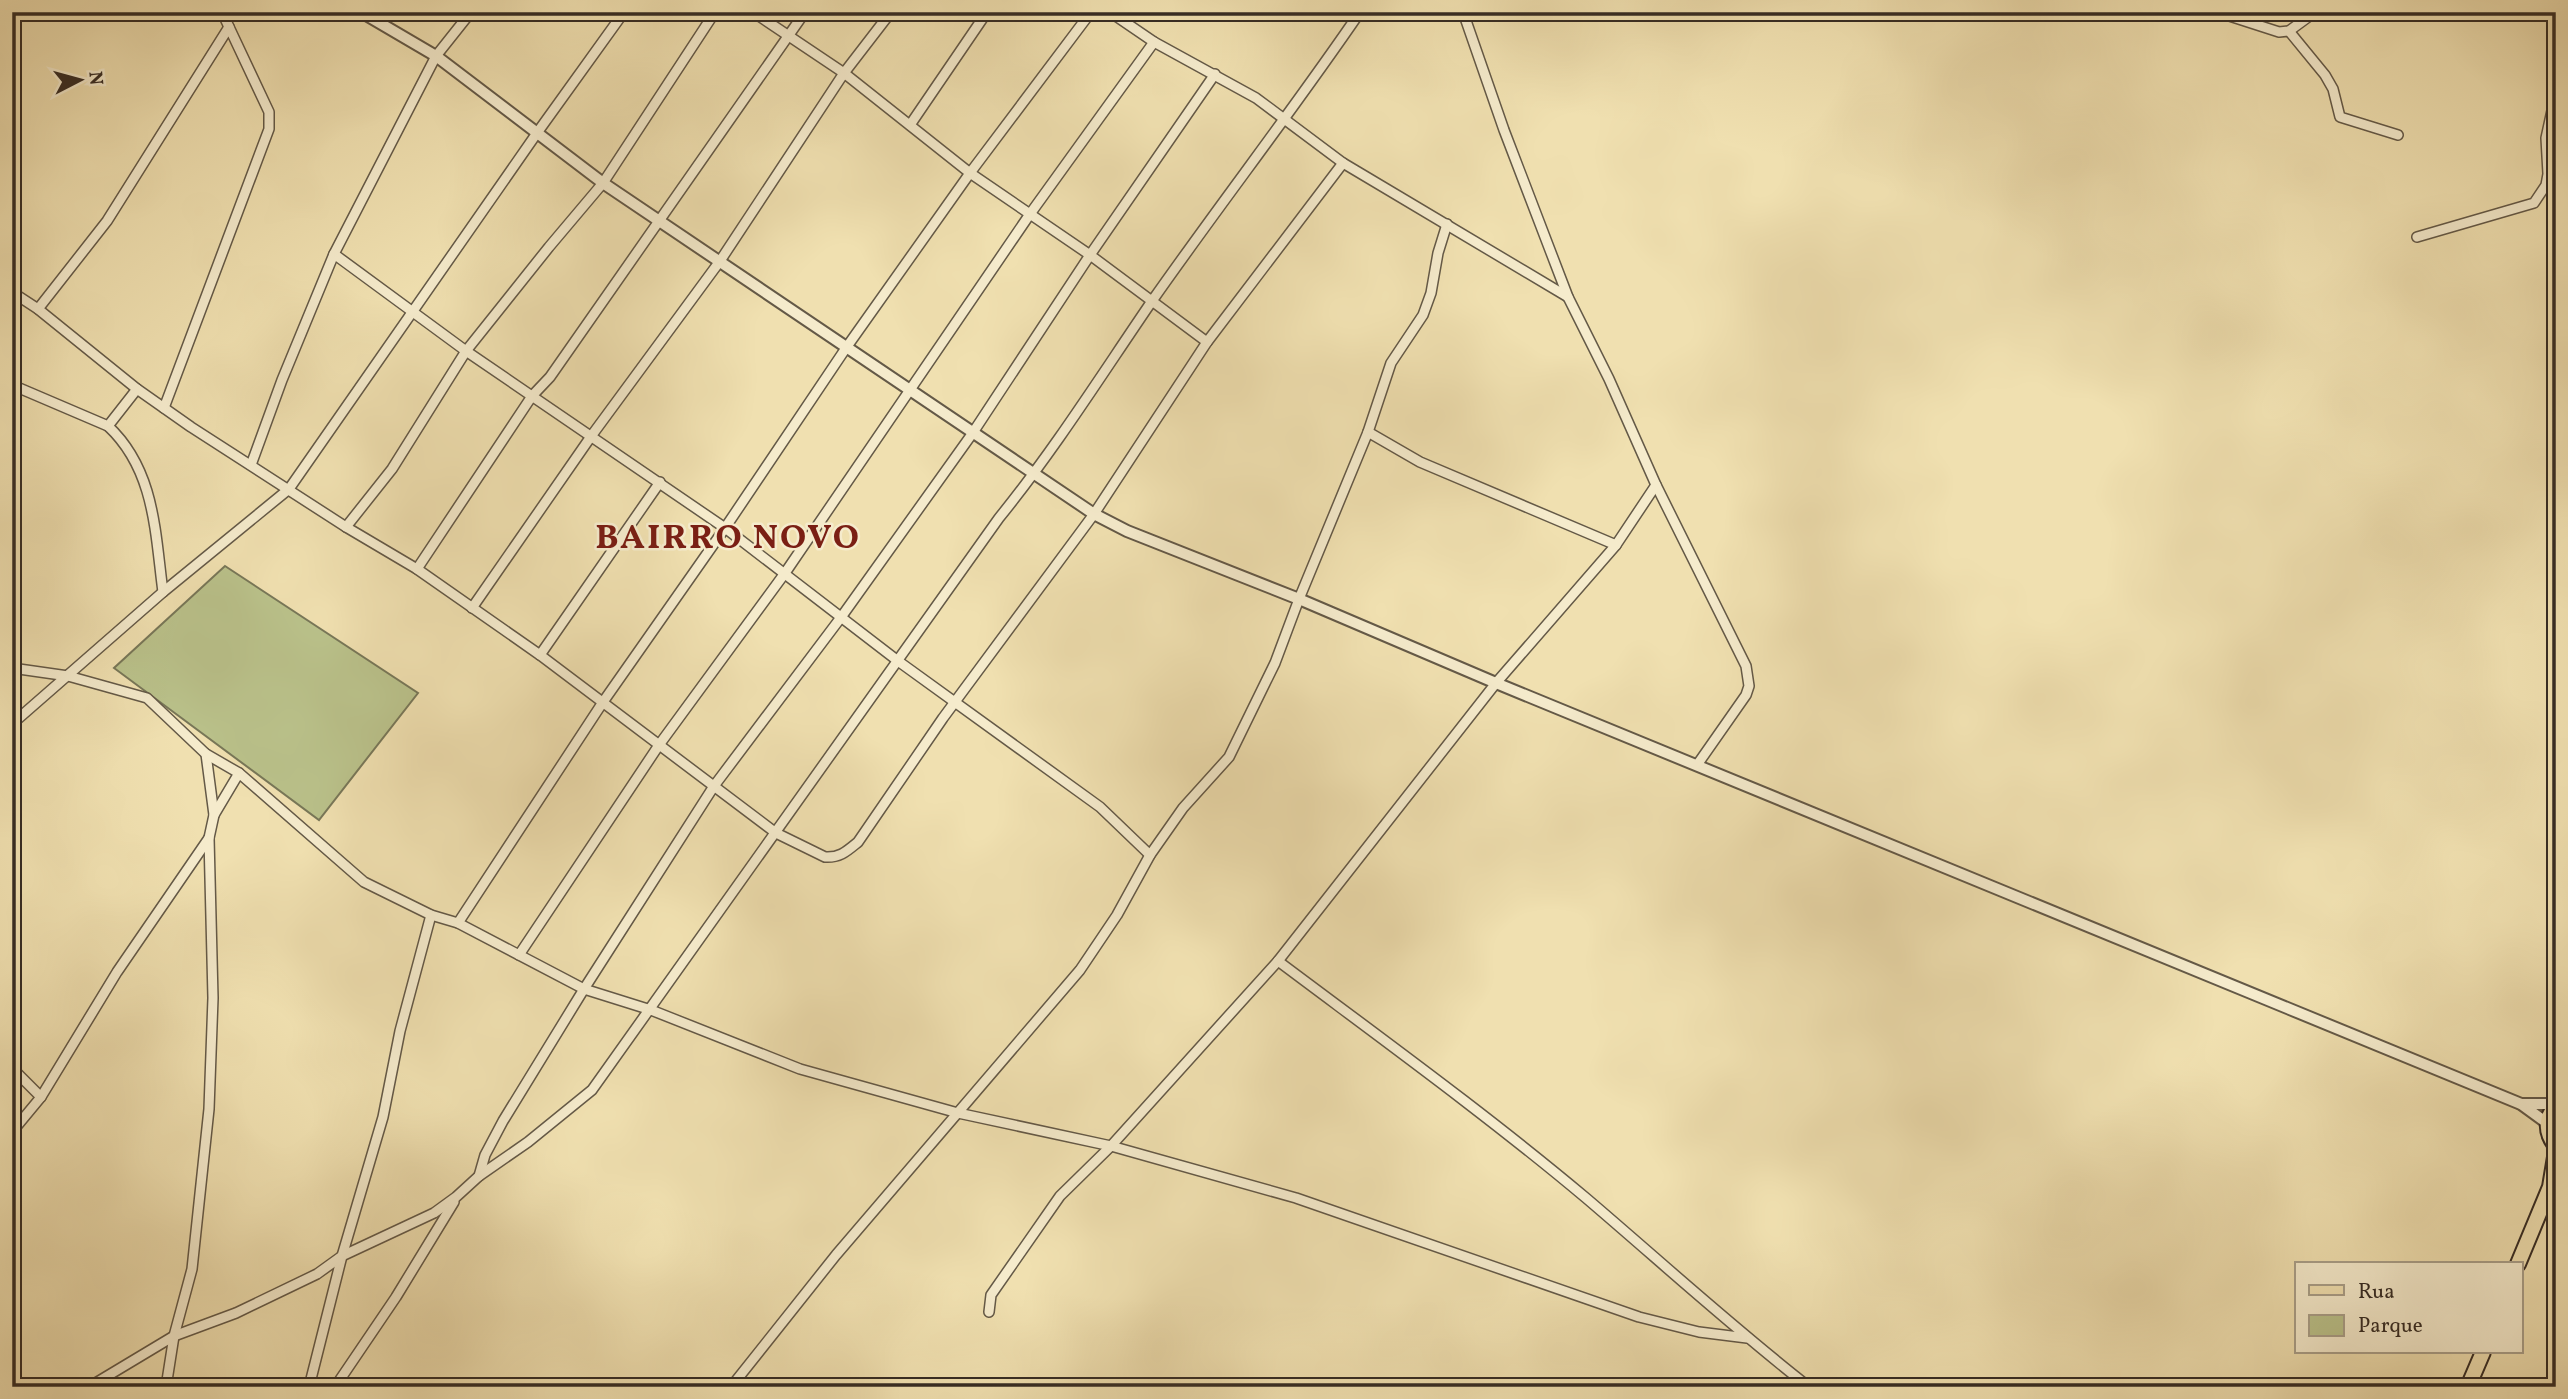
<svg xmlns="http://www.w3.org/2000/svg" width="2568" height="1399" viewBox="0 0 2568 1399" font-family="Vollkorn,serif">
  <rect width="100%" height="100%" fill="#f0e0b0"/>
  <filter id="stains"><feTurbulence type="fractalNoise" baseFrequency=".00286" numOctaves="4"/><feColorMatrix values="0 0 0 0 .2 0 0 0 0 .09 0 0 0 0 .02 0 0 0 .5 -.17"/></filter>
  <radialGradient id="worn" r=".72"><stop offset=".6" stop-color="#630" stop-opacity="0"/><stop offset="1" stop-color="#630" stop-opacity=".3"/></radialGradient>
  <path fill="#bac28b" stroke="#787758" stroke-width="2" d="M225,566L418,693L319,820L114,668Z"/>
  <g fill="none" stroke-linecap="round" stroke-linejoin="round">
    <defs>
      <g id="minor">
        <path d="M222,12L229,27"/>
        <path d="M471,12L436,56L334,254L466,351L725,528L898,661L1100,807L1150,855"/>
        <path d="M753,12L844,73L970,173L1090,255L1207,342"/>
        <path d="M1110,12L1154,42L1256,98L1343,163L1568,297"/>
        <path d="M1463,12L1504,130L1568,297L1609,379L1656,485L1746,666L1749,686L1746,695L1697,765"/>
        <path d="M2217,12L2279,32L2289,31L2315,12"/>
        <path d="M2289,31L2325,75L2333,89L2340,117L2398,135"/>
        <path d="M910,125L987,12"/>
        <path d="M2417,237L2534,203L2546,185L2548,174L2546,138L2556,92"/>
        <path d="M12,292L38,309L137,389L191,427L346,527L417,569L540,655L776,833L825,857C840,858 847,851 858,842L943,718L1094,514L1207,342L1343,163"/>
        <path d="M38,309L107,221L229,27L269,112V129L164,408"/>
        <path d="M12,385L108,426L137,389"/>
        <path d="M108,426C155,470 155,532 163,592"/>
        <path d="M1368,432L1420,462L1616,545"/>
        <path d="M251,465L282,380L334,254"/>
        <path d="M346,527L392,469L466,351L549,247L603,183L715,12"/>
        <path d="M417,569L532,396L550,377L805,12"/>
        <path d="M472,608L592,435L720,261L844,73L891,12"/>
        <path d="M540,655L660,482"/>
        <path d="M12,668L68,676L147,698L206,754L239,773L364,882L431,915L458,923L584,989L651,1010L800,1069L958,1113L1111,1146L1296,1198L1639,1317L1699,1332L1747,1338"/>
        <path d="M12,724L163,592L289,489L537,133L624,12"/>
        <path d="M214,815L239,773"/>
        <path d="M458,923L603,702L725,528L846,348L970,173L1091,12"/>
        <path d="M519,955L659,745L785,573L1030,214L1154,42"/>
        <path d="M1278,961C1382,1039 1487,1115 1586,1198C1660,1261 1732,1327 1809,1387"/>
        <path d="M12,1068L41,1097"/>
        <path d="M12,1132L41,1097L117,972L209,838"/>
        <path d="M479,1176L485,1155L503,1121L584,989L714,786L842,616L972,434L1090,255L1215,74"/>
        <path d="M989,1312L991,1295L1060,1196L1111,1146L1278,961L1496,683L1616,545L1656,485"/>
        <path d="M89,1387L174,1336L236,1313L317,1274L342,1256L434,1213L456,1197L479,1176L528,1142L592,1090L999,518C1055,449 1102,374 1152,301C1220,204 1293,110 1360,12"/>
        <path d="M166,1387L174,1336L192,1269L209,1109L213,998L209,838L214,815L206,754"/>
        <path d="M309,1387L342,1256L383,1117L400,1031L431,915"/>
        <path d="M335,1387L396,1297L454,1202"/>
        <path d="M731,1387L836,1255L1080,970L1117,915L1150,855L1183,808L1229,757L1275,663L1299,599L1368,432L1391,363L1423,315L1431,293L1438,253L1447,224"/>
      </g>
      <g id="tertiary">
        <path d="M361,12L436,56L603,183L1094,514L1127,531L1299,599L1496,683L2521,1104L2547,1123"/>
        <path d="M2521,1104H2556"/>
      </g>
      <g id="primary">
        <path d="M2556,1105C2545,1118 2545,1133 2556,1146"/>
        <path d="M2518,1264L2550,1187L2556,1151"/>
        <path d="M2468,1387L2483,1352"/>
      </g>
    </defs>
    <use href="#minor" stroke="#645947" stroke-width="12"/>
    <use href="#tertiary" stroke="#645947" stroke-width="14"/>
    <use href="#primary" stroke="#362c24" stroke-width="18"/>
    <use href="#minor" stroke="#f5ebcc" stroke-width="9"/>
    <use href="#tertiary" stroke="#f5ebcc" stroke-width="10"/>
    <use href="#primary" stroke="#f0e0b0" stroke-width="14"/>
  </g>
  <g text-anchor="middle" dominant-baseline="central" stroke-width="5" stroke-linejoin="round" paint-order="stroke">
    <g font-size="35" font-weight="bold" letter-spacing="2" fill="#7a1f14" stroke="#f5ebcc">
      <text x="728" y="539">BAIRRO NOVO</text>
    </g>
  </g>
  <rect width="2568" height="1399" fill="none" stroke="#f0e0b0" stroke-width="42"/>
  <rect x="14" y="14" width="2540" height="1371" fill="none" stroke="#362c24" stroke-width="3.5"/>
  <rect x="21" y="21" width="2526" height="1357" fill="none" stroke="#362c24" stroke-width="2"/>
  <rect x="2295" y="1262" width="228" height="91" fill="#f5ebcc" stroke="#a99f89" stroke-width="2"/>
  <rect x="2309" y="1285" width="35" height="10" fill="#f0e0b0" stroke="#a99f89" stroke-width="2"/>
  <text x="2358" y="1298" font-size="21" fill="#362c24">Rua</text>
  <rect x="2309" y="1315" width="35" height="21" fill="#bac28b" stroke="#a99f89" stroke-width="2"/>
  <text x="2358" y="1332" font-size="21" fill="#362c24">Parque</text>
  <g transform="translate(80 80) rotate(84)" stroke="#f5ebcc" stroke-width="5" paint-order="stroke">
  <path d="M0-5L12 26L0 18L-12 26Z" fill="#362c24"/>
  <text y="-10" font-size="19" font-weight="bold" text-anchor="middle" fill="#362c24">N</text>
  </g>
  <rect width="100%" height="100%" filter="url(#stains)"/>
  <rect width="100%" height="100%" fill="url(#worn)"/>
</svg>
